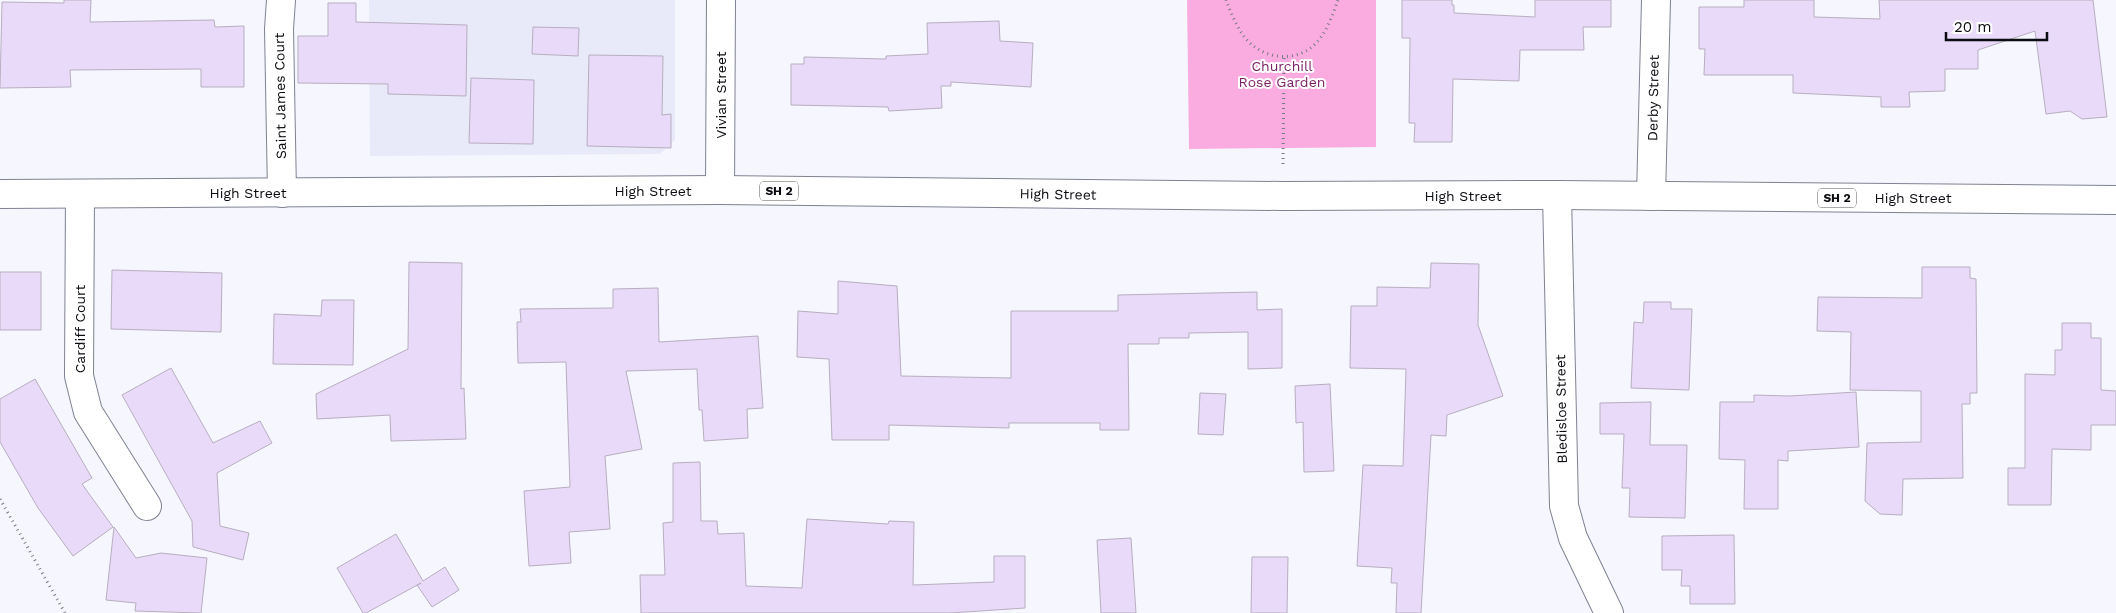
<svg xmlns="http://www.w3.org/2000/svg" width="2116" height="613" viewBox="0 0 2116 613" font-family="'Work Sans',sans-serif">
  <rect width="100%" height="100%" fill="#f5f6fe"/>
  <path fill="#e8eaf9" d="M369,0H675V140L660,154L370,156Z"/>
  <path fill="#faace1" d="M1187,0H1376V147L1189,149Z"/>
  <g fill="#eadafa" stroke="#b7aebf">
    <path d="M64,0H91L90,22L214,20L215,27L244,26V87H201V69L70,70L71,87L0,88L2,2L64,3Z"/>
    <path d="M1402,0H1452V5H1454V13L1535,17V0H1611V27H1583L1584,50H1520L1519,81L1453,79L1452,142H1414L1415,123H1409L1410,38H1402Z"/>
    <path d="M1744,0H1814V17L1880,19L1879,0H2093L2107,117L2082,119L2070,111L2046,114L2035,31L1978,50V69H1945V91L1909,92L1910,107H1881V97L1793,93V75H1704L1705,49H1699V7H1744Z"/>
    <path d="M328,3H356V22L467,25L466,96L388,94V84L298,83V36H328Z"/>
    <path d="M999,21L1000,41L1033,43L1031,87L951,82V86H941L942,108L889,111L888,107L791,105V64H804V57L886,59V56L928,54L927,23Z"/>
    <path d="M533,27L579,28L578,56L532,54Z"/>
    <path d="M589,55L663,56L662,115L671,114V148L587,146Z"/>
    <path d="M471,78L534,80L533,144L469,143Z"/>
    <path d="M409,262L462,263L461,389L464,388L466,439L391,441L390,415L317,419L316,394L408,349Z"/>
    <path d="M1431,263L1479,264L1478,325L1503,396L1447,415L1446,436L1431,435L1421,613H1396L1397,583H1391L1392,568L1357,566L1363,465L1403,466L1406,369L1350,368L1351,306H1377V287L1430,288Z"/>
    <path d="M1922,267H1970V278L1976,279L1977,393H1970V404H1962L1963,478L1903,479L1902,515L1880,514L1865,501L1867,443L1921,442V391L1850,390L1851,332L1817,331L1818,297L1922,298Z"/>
    <path d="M112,270L222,273L221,332L111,329Z"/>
    <rect x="0" y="272" width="41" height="58"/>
    <path d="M838,281L897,286L901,376L1011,378V311H1118V295L1257,292V310L1282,309V368L1248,369V332L1189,333V338H1159V344H1128L1129,430H1100V423H1009V428L889,425V440H832L829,359L797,357L798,311L838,314Z"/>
    <path d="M658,288L659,342L758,336L763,408L747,409L748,438L704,441L702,410H699L697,369L626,371L642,449L605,456L610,529L569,532L571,563L529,566L524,491L570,487L566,362L518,363L517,322H521L520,309L613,308V289Z"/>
    <path d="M322,300H354L353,365L273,364L274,314L321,316Z"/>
    <path d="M1644,302H1671V309H1692L1689,390L1631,388L1634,322L1643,323Z"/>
    <path d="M2062,323H2091V338H2101V390L2116,391V425H2091V450L2052,449L2051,505H2008V468H2025V374L2055,375V350H2062Z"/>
    <path d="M171,368L213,443L260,421L272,443L217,473L220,526L249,533L243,560L193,547L192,521L122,395Z"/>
    <path d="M35,379L92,478L82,484L113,527L73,556L38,508L0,442V399Z"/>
    <path d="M1330,384L1334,471L1304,472L1303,422L1296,423L1295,386Z"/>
    <path d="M1856,392L1859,447L1788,451V461L1778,460V509H1744L1745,460L1719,459L1720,402H1754V395L1790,396Z"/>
    <path d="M1200,393L1226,394L1223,435L1198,434Z"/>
    <path d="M1651,402L1650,445H1687L1685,518L1629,517L1630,488H1622L1624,434H1600V403Z"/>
    <path d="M700,462L701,521H717L718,534L744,533L746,586L802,588L807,519L888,524L889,521L914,522L913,585L994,582V556H1025V608L950,613H641L640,575H665L663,523L673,522V463Z"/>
    <path d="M114,527L136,558L161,553L207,558L201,613L135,611L136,603L106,600Z"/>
    <path d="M396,534L423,581L445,567L459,590L432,607L417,585L421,583L366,613H363L337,568Z"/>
    <path d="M1734,535L1735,604H1690V586H1681L1682,570H1662V536Z"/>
    <path d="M1131,538L1136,613H1101L1097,540Z"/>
    <path d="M1252,557H1288L1287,613H1251Z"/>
  </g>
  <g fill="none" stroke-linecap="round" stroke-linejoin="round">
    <defs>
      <g id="minor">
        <path d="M281,0L279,29L282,193"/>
        <path d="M720,190L721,0"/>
        <path d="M80,194L79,376L88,412L147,506"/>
        <path d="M1557,195L1564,506L1573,538L1609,613"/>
        <path d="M1651,196L1656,0"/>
      </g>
      <path id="highway" d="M0,194L720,190L1283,196L1557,195L2116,200"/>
    </defs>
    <use href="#minor" stroke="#7f8292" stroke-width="30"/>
    <use href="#highway" stroke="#7f8292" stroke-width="30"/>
    <g stroke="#7a7b82" stroke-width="3" stroke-dasharray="1 4" stroke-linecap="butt">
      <path d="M1226,0C1230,11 1236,25 1243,35C1259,59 1297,65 1317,42C1327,31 1333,14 1338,0"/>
      <path d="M1283,164L1284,58"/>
      <path d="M0,499L65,613"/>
    </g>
    <use href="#minor" stroke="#fff" stroke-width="28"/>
    <use href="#highway" stroke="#fff" stroke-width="28"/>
  </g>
  <g text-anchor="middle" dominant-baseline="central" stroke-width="4" stroke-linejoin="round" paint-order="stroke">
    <g fill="#fff" stroke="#545558" stroke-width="1">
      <rect x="760" y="181.5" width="38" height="19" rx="4"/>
      <rect x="1818" y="188.5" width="38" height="19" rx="4"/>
    </g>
    <g font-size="12" font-weight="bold" fill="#0b0c11">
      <text x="779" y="191">SH 2</text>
      <text x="1837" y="198">SH 2</text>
    </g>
    <g font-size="14" fill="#7a1d63" stroke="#fff">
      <text x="1282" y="66">Churchill<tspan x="1282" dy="16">Rose Garden</tspan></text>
    </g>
    <g font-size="14" fill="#0b0c11" stroke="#fff">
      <text transform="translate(721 95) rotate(-90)">Vivian Street</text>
      <text transform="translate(280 96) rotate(-91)">Saint James Court</text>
      <text transform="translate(1653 98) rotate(-89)">Derby Street</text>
      <text x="653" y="191">High Street</text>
      <text x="248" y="193">High Street</text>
      <text transform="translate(1058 194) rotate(1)">High Street</text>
      <text x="1463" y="196">High Street</text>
      <text x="1913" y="198">High Street</text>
      <text transform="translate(80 329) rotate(-90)">Cardiff Court</text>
      <text transform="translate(1561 409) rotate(-91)">Bledisloe Street</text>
    </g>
  </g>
  <path d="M1946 32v8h101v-8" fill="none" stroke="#0b0c11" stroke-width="2.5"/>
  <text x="1954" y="32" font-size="15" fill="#0b0c11" stroke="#ffffff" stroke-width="4" paint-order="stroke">20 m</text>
</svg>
